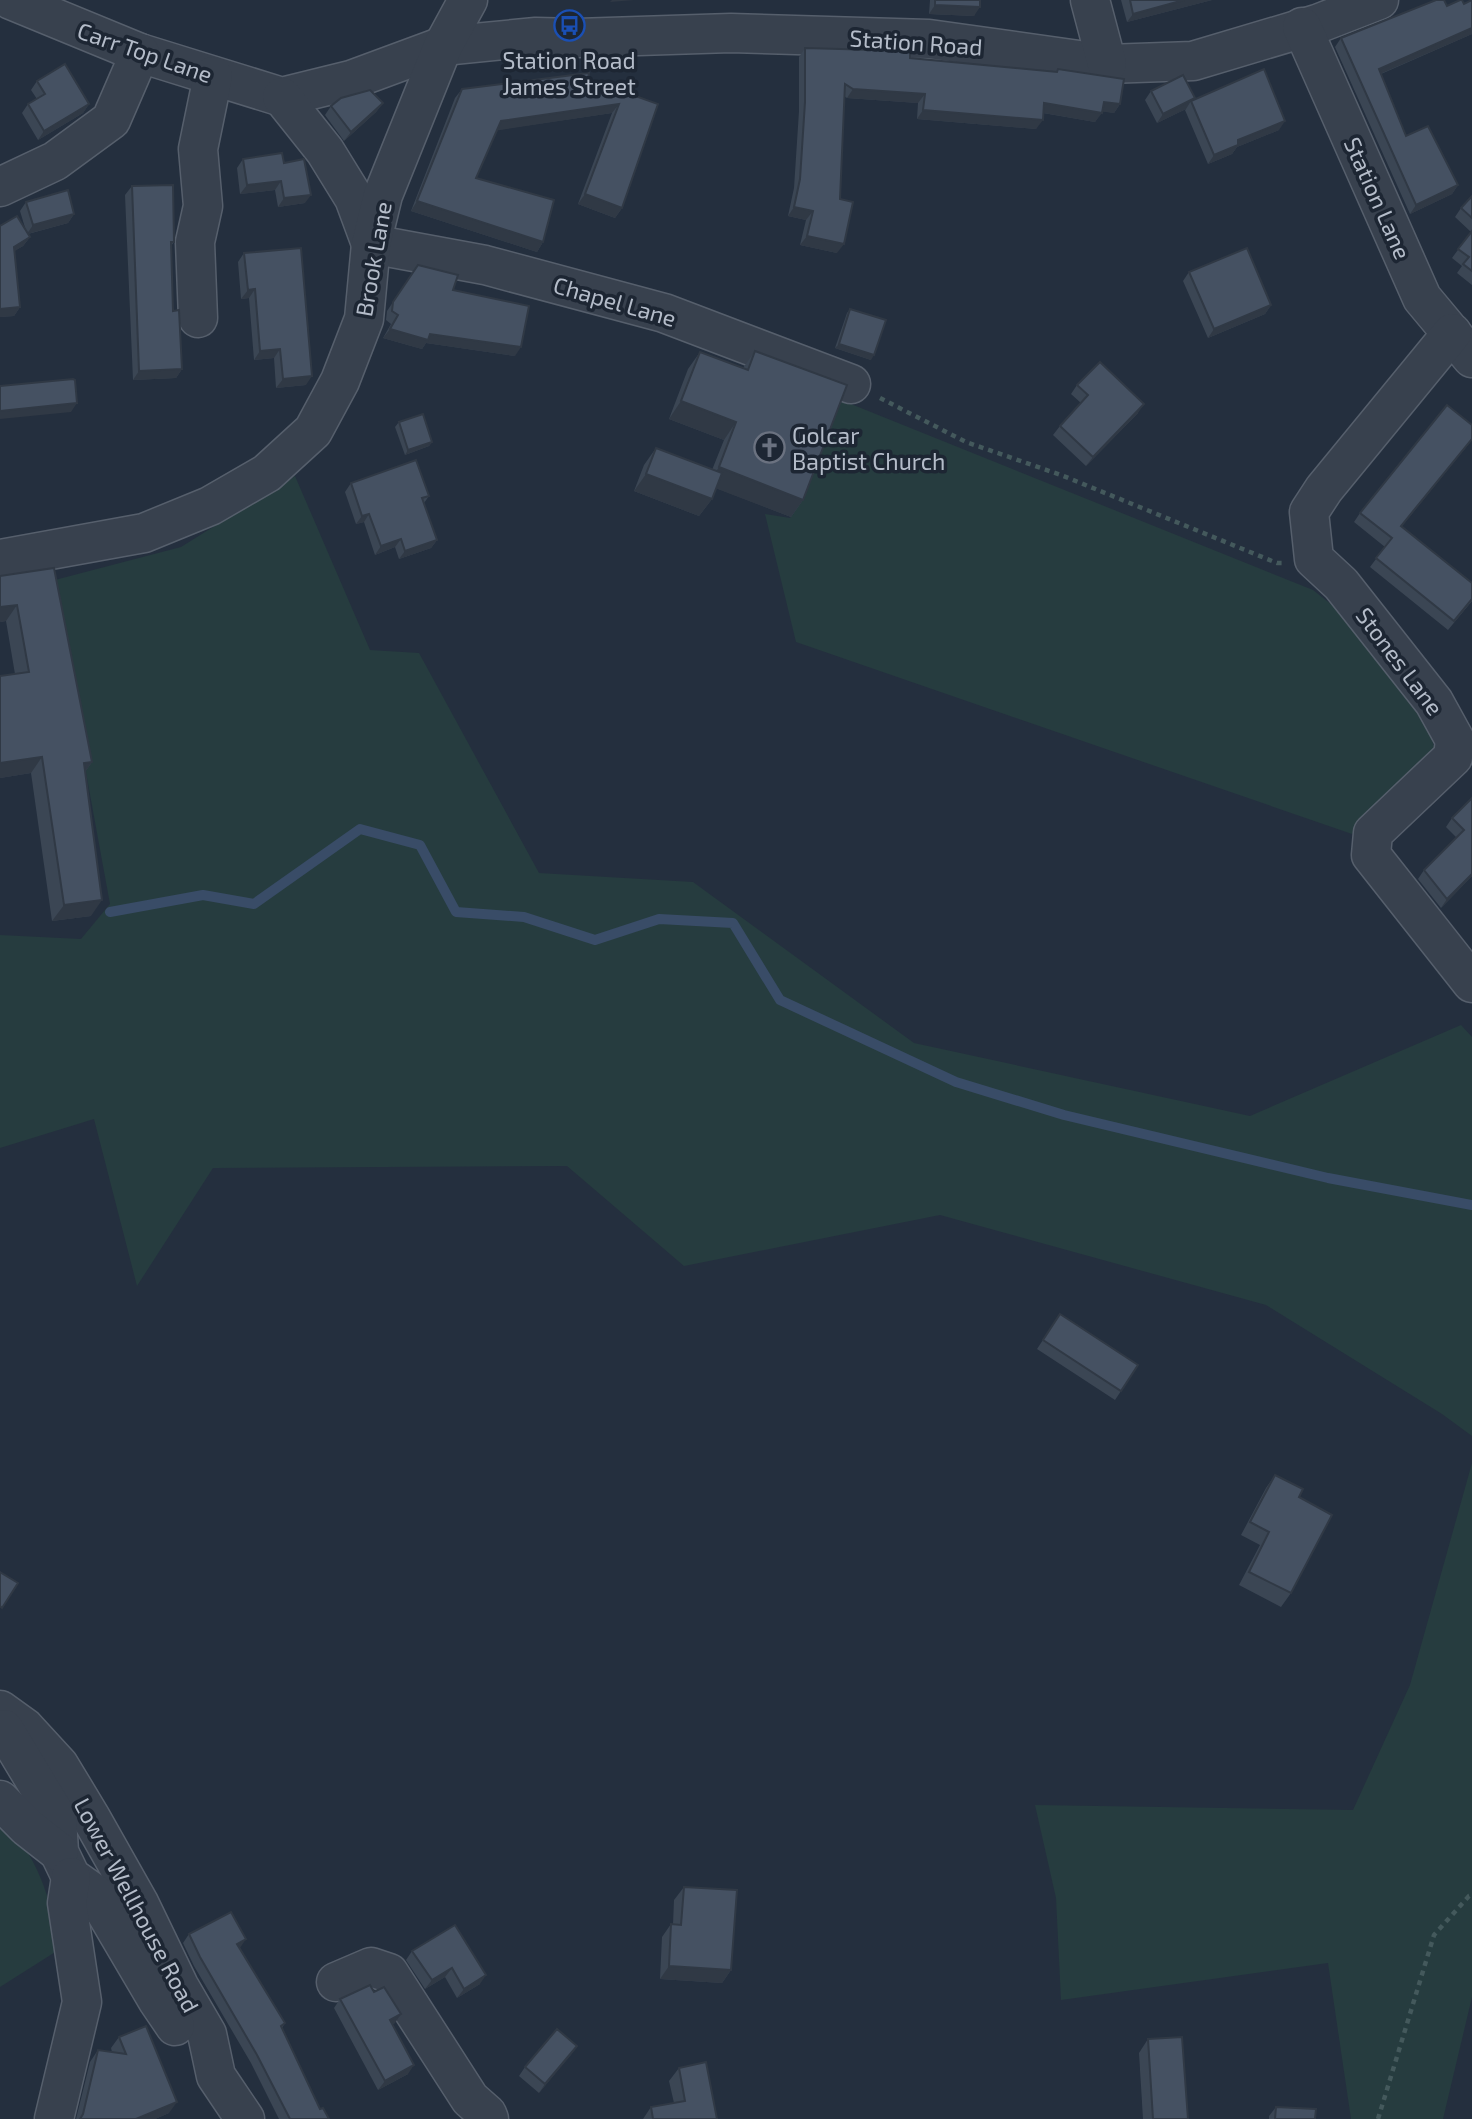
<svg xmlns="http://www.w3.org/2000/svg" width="1472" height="2119" viewBox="0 0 1472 2119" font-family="'Exo 2',sans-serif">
  <rect width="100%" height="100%" fill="#242f3e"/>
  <g fill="#263c3f">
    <path d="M841,400L1313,590L1356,624L1421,710L1438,757L1352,834L796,642L765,514L790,518Z"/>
    <path d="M295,476L370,650L419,653L539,873L693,882L914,1043L1250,1116L1461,1025L1472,1037V1436L1442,1414L1266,1305L940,1215L684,1266L567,1166L213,1168L137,1286L94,1119L0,1148V935L81,939L110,904L51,581L181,547Z"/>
    <path d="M1472,1463V1997L1443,2119H1351L1328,1963L1061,2000L1056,1898L1035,1805L1353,1810L1410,1685Z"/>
    <path d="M0,1817C39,1858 49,1894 60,1949L0,1987Z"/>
  </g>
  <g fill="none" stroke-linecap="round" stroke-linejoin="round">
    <path stroke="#394c67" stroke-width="10" d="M110,912L203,895L254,904L360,829L420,845L456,912L524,917L595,940L659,919L733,923L780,1000L956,1082L1064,1115L1328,1178L1472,1205"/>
    <defs>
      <g id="minor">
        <path d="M11,0L140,53L282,97L351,80L443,46L536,37L577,38L731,33L929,39L1107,64L1193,61L1317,24L1379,0"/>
        <path d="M1090,0L1107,64"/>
        <path d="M1302,27L1422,298L1472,358"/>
        <path d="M282,97L325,151L354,198L371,244"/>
        <path d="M0,187L55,161L111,120L140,53"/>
        <path d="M371,244L485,265L664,313L851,384"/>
        <path d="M198,318L195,242L203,206L198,149L213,76"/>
        <path d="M1452,333L1324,489L1309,512L1314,559L1341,584L1434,702L1455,740L1453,757L1373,833L1371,855L1472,983"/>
        <path d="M0,559L144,533L210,506L267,473L313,431L340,381L364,319L371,244L383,195L443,46L468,0"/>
        <path d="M0,1710L25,1728L59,1765L91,1818L139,1903L179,1986L207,2034L216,2076L245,2119"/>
        <path d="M4,1729L57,1817L59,1852L71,1877L95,1894L158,2001L175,2026"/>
        <path d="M0,1800L27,1827L59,1852"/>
        <path d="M336,1982L371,1967L389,1973L470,2099L487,2114L489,2119"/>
        <path d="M54,2119L82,2002L67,1903L71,1877"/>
      </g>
    </defs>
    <use href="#minor" stroke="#565f6c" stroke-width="41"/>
    <g stroke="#44595c" stroke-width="4.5" stroke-dasharray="5 5" stroke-linecap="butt">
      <path d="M880,398L966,442L1061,475L1277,563H1282"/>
      <path d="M1378,2119L1434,1935L1469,1896L1472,1895"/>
    </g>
    <use href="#minor" stroke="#38414e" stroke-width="38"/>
  </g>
  <g fill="#3b4654">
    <path d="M930,0H980L974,16L929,14Z"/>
    <path d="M1121,0H1212L1127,22Z"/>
    <path d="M1472,0V34L1381,74L1406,136L1458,185L1452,194L1410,214L1335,47L1341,38L1447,6L1464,4Z"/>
    <path d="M805,48L1056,72L1058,69L1120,104L1114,113L1102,111L1095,122L1043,113L1036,129L917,119L918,103L847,98L844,96L837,253L800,245L806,220L788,216L794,188L799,111V57Z"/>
    <path d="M37,81L89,104L83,113L38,140L22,113L28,104L37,99L31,90Z"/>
    <path d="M462,89L658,104L622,208L615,218L578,204L612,113L497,130L476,178L543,242L537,252L411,211L455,98Z"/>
    <path d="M1151,91L1194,100L1279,130L1237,147L1232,154L1208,164L1185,110L1186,109L1157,123L1145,100Z"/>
    <path d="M383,103L376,112L344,141L325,115L331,106Z"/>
    <path d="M243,159L284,163L305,203L278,207L275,190L240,194L237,168Z"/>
    <path d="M132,186L174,242L171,246L173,311L182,369L176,378L133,380L125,195Z"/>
    <path d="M1472,196V285L1457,273L1462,266L1452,258L1471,232L1455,217L1461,208Z"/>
    <path d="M26,202L74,214L68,223L28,234L30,237L23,246L14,251L20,307L14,316L0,317V226L26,231L20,211Z"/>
    <path d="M244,253L306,385L276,388L274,358L254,360L249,298L241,299L238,262Z"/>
    <path d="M418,265L453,290L515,356L426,343L422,349L383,338L391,324L386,320L387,311Z"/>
    <path d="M1189,272L1271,305L1265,314L1208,338L1183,281Z"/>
    <path d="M850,309L871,360L835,348L847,313Z"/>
    <path d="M755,351L803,500L791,517L716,488L712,499L699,516L634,491L644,465L656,448L712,470L724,440L669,419L688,369L700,352L743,368Z"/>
    <path d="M1077,385L1138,413L1086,466L1053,435L1060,426L1081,403L1071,394Z"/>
    <path d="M399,422L432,442L429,446L405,455L395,427Z"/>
    <path d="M351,483L429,496L424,503L437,540L431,548L399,559L395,547L375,555L364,522L356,524L345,492Z"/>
    <path d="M1360,513L1402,527L1472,601L1448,630L1370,567L1385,547L1354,522Z"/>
    <path d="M54,568L92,762L85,772L91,916L52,921L31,773L0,778V676L15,674L6,621L0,622Z"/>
    <path d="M1472,798V876L1441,908L1418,879L1424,870L1457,838L1446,827L1452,818Z"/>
    <path d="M1060,1314L1121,1391L1115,1400L1037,1349Z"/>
    <path d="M1275,1475L1291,1593L1281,1607L1239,1585L1260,1545L1241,1535L1266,1488Z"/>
    <path d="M684,1887L731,1970L722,1983L660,1979L662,1937L671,1924H673L674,1900Z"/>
    <path d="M455,1925L480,1984L457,1998L445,1977L425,1989L406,1960L412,1951Z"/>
    <path d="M189,1934L240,1948L285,2023L282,2028L320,2109L329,2119H279L251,2063L194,1966L183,1943Z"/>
    <path d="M374,1992L395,2023L392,2024L408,2074L378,2090L334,2008L340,1999Z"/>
    <path d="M119,2037L169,2113L155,2119H76L90,2062L98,2050L112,2052L111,2048Z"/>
    <path d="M1148,2039L1188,2119H1143L1139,2053Z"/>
    <path d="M577,2046L539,2093L519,2076L525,2067Z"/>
    <path d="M679,2068L717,2119H643L651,2107L674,2103L669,2081Z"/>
    <path d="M1276,2107L1315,2119H1269V2116Z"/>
  </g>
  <g fill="#303945">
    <path d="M612,0H634L610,2Z"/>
    <path d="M1184,0H1212L1127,22L1133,14Z"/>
    <path d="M935,5L980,7L974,16L929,14Z"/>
    <path d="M1472,28V34L1373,77L1379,69Z"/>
    <path d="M853,89L925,94L918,103L847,98Z"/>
    <path d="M1195,98L1191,101L1186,109L1157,123L1163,114Z"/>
    <path d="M1104,102L1120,104L1114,113L1097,111Z"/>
    <path d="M383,103L376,112L344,141L351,132Z"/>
    <path d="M1044,103L1102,113L1095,122L1038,112Z"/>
    <path d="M89,104L83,113L38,140L44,131Z"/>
    <path d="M619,104L612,113L494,131L501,121Z"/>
    <path d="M923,110L1043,120L1036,129L917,119Z"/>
    <path d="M1285,121L1279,130L1237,147L1232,154L1208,164L1214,155L1238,140Z"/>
    <path d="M281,181L275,190L240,194L247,185Z"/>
    <path d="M1458,185L1452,194L1410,214L1416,205Z"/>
    <path d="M585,194L622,208L615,218L578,204Z"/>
    <path d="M311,195L305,203L278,207L284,198Z"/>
    <path d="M417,201L543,242L537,252L411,211Z"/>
    <path d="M794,207L813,211L806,220L788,216Z"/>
    <path d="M74,214L68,223L27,234L33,225Z"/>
    <path d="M807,236L844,244L837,253L800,245Z"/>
    <path d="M30,237L23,246L7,256L14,247Z"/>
    <path d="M255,289L249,298L241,299L248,290Z"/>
    <path d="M1271,305L1265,314L1208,338L1214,329Z"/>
    <path d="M20,307L14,316L0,317V309Z"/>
    <path d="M390,329L521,347L515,356L426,343L422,349L383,338Z"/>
    <path d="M839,344L874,355L871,360L835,348Z"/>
    <path d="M280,349L274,358L254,360L260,351Z"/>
    <path d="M182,369L176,378L133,380L139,371Z"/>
    <path d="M312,376L306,385L276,388L283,379Z"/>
    <path d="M681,401L736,422L724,440L669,419Z"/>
    <path d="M77,403L71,412L0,419V411Z"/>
    <path d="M1144,404L1138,413L1086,466L1093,457Z"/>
    <path d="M1472,439V440L1395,535L1401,526Z"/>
    <path d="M432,442L429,446L405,455L408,450Z"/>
    <path d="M719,467L803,500L791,517L707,485Z"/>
    <path d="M646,474L712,499L699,516L634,491Z"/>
    <path d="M369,514L364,522L356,524L362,516Z"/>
    <path d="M401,539L395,547L375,555L381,546Z"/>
    <path d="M437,540L431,548L399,559L405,551Z"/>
    <path d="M17,605L6,621L0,622V607Z"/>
    <path d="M42,757L31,773L0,778V763Z"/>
    <path d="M92,762L81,778L84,763Z"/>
    <path d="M1472,874V876L1441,908L1447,899Z"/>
    <path d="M102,900L91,916L52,921L64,905Z"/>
    <path d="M246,1939L240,1948L237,1944Z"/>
    <path d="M669,1966L731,1970L722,1983L660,1979Z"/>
    <path d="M452,1968L445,1977L425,1989L432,1980Z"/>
    <path d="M486,1975L480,1984L457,1998L464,1989Z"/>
    <path d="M401,2014L395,2023L384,2029L390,2020Z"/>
    <path d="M577,2046L571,2055L539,2093L545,2084Z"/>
    <path d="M414,2065L408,2074L378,2090L385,2081Z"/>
    <path d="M177,2102L169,2113L155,2119H136Z"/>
  </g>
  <g fill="#455162" stroke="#303945" stroke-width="2">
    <path d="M935,0H980V7L935,5Z"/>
    <path d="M1130,0H1184L1133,14Z"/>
    <path d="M1436,0H1444L1447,6L1460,0H1462L1464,4L1472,0V28L1379,69L1406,136L1428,126L1458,185L1416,205L1341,38Z"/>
    <path d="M805,48L910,51V58L1057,72L1058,69L1124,79L1120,104L1104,102L1102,113L1044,103L1043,120L923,110L925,94L853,89L845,84L840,199L853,202L844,244L807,236L813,211L794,207L800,179L805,102Z"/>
    <path d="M65,64L89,104L44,131L28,104L45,94L37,81Z"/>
    <path d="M1264,69L1285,121L1238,140V145L1214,155L1191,101Z"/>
    <path d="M589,73L588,79L658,104L622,208L585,194L619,104L501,121L476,178L554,200L543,242L417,201L462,89Z"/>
    <path d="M1183,75L1195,98L1163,114L1151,91Z"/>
    <path d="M370,90L383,103L351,132L331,106L341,98Z"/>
    <path d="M282,153L284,163L304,159L311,195L284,198L281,181L247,185L243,159Z"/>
    <path d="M173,185L174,242H171L173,311L179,310L182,369L139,371L132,186Z"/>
    <path d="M68,190L74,214L33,225L26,202Z"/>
    <path d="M1472,196V218L1461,208Z"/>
    <path d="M17,216L30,237L14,247L20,307L0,309V226Z"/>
    <path d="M1472,231V271L1463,264L1469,257L1458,249Z"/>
    <path d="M301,248L312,376L283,379L280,349L260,351L255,289L248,290L244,253Z"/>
    <path d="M1247,248L1271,305L1214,329L1189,272Z"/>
    <path d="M418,265L458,275L453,290L529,306L521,347L430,334L428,340L390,329L398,315L392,311L393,302Z"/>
    <path d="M850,309L886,320L874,355L839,344Z"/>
    <path d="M755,351L847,385L803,500L719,467L736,422L681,401L700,352L748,370Z"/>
    <path d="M1100,362L1144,404L1093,457L1060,426L1088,395L1077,385Z"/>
    <path d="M73,379L75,380L77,403L0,411V386Z"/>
    <path d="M1447,405L1472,425V439L1401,526L1472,583V599L1454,621L1376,558L1392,538L1360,513Z"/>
    <path d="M423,414L432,442L408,450L399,422Z"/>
    <path d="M656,448L722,473L712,499L646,474Z"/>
    <path d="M416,460L429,496L422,498L437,540L405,551L401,539L381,546L369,514L362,516L351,483Z"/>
    <path d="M54,568L92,762L84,763L102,900L64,905L42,757L0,763V676L29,672L17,605L0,607V576Z"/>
    <path d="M1472,798V874L1447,899L1424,870L1464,830L1452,818Z"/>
    <path d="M1060,1314L1138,1365L1121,1391L1043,1340Z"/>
    <path d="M1275,1475L1303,1489L1299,1497L1332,1515L1291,1593L1249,1572L1269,1532L1250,1522Z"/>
    <path d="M0,1572L18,1583L2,1608L0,1606Z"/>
    <path d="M684,1887L737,1890L731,1970L669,1966L671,1924L681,1925Z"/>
    <path d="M231,1912L246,1939L237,1944L285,2023L281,2026L320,2109L323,2108L329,2119H290L257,2055L200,1957L189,1934Z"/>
    <path d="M455,1925L486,1975L464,1989L452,1968L432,1980L412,1951Z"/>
    <path d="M370,1985L374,1992L384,1987L401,2014L390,2020L414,2065L385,2081L340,1999Z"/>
    <path d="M146,2026L177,2102L136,2119H80L83,2114L98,2050L126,2054L119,2037Z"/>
    <path d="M557,2029L577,2046L545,2084L525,2067Z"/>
    <path d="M1182,2037L1188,2119H1153L1148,2039Z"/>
    <path d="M706,2062L717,2119H653L651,2107L685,2101L679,2068Z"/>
    <path d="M1276,2107L1316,2109L1315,2119H1275Z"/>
  </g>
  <defs>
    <symbol id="bus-ring" viewBox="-11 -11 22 22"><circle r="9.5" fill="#1d2633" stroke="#1a4fb4" stroke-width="1.5"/><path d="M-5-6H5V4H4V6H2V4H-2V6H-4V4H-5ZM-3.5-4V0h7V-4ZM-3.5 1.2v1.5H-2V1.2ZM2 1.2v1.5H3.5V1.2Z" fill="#1a4fb4"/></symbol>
    <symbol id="church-ring" viewBox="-11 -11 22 22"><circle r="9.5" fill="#1d2633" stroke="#6b7280" stroke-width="1.5"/><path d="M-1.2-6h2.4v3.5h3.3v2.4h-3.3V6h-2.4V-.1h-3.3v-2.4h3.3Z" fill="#6b7280"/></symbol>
  </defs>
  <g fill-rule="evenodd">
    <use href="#bus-ring" x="552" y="8" width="35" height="35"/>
    <use href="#church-ring" x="752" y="430" width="35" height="35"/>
  </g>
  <g text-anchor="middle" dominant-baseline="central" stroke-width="7" stroke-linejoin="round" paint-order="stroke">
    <g font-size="23" fill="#b4bcc9" stroke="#1d2633">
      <text transform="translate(916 42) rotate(4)">Station Road</text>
      <text transform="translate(145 52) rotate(19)">Carr Top Lane</text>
      <text transform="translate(1378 198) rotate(66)">Station Lane</text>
      <text transform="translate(373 259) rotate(-80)">Brook Lane</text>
      <text transform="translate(615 301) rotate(16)">Chapel Lane</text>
      <text transform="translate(1400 661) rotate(53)">Stones Lane</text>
      <text transform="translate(137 1905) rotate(62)">Lower Wellhouse Road</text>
    </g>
    <g font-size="23" fill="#b4bcc9" stroke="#1d2633">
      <text x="569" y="60">Station Road<tspan x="569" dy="26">James Street</tspan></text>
      <text x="792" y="435" text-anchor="start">Golcar<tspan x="792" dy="26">Baptist Church</tspan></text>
    </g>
  </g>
</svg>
